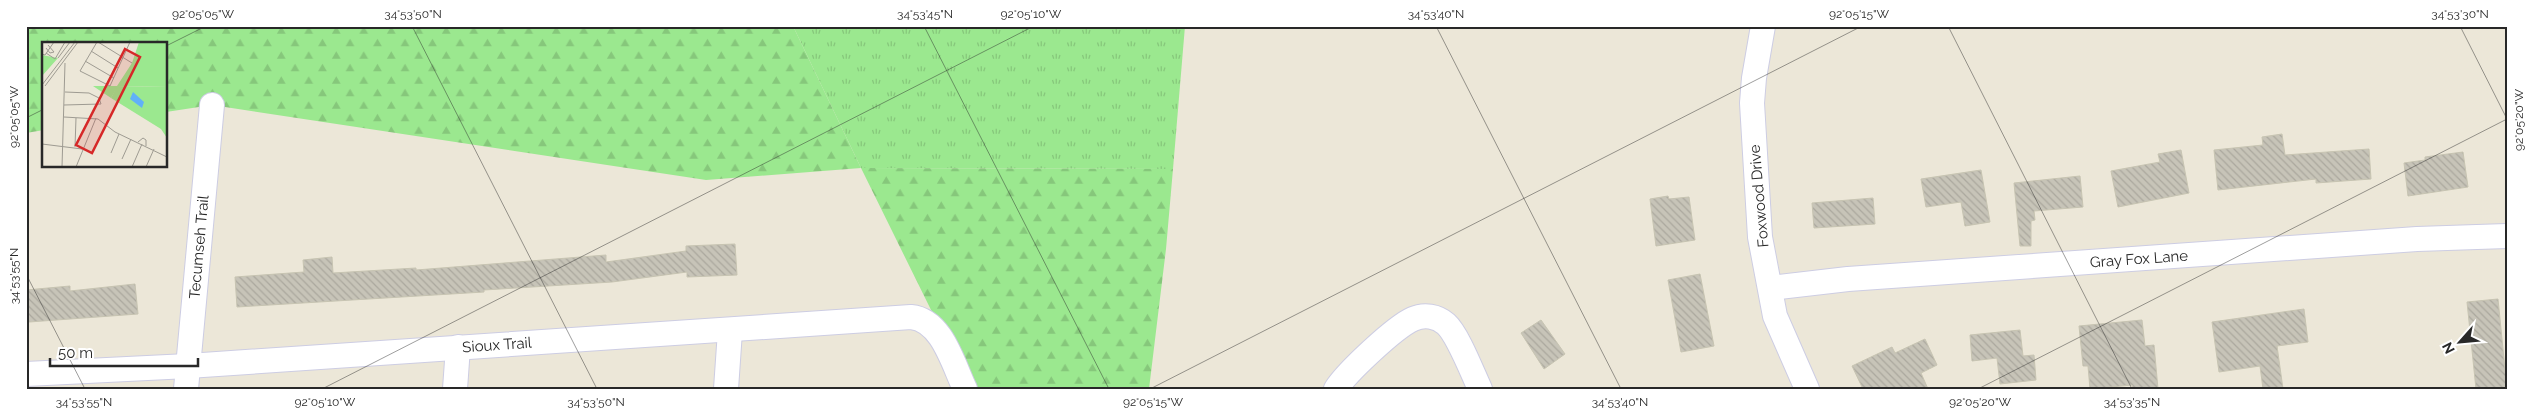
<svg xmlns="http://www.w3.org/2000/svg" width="2533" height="415" viewBox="0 0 2533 415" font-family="Raleway,sans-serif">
  <defs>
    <pattern id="grass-tufts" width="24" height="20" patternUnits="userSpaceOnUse" patternTransform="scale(1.25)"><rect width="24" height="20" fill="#9be88f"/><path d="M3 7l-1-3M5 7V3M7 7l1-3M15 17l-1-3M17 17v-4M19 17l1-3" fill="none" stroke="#86c77b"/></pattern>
    <pattern id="forest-firs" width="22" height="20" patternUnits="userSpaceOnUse" patternTransform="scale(1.25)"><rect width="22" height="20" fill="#9be88f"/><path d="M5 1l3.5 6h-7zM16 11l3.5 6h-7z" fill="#86c77b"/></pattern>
    <pattern id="building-back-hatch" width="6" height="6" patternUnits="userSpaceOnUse" patternTransform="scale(1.25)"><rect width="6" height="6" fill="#c7c4b8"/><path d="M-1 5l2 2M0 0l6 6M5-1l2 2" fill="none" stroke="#aba89e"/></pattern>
  </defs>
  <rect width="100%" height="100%" fill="#ece7d8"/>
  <path fill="url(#grass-tufts)" d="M793,26H1185L1173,169L861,168Z"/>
  <path fill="url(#forest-firs)" d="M26,26H793L861,168L1173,169L1166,249L1149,389H970L861,168L706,180L212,105L166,112V44H44V130L26,133Z"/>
  <g fill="url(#building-back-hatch)" stroke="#c7c4b2">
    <path d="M2282,134L2285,155L2369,149L2371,179L2316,183V179L2218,190L2214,150L2263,145L2262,137Z"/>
    <path d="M2181,150L2189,193L2118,207L2111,171L2160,162L2158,154Z"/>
    <path d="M2463,152L2468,187L2408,196L2404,163L2425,160V157Z"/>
    <path d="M1981,170L1990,222L1965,226L1961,202L1926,207L1921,179Z"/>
    <path d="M2080,176L2083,207L2034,211L2035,220L2031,221V246H2020L2014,183Z"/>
    <path d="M1668,196L1669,199L1689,197L1695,240L1656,246L1650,199Z"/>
    <path d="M1873,198L1875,224L1814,228L1812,203Z"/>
    <path d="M735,244L737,275L687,277V272L612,282L484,290V292L237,307L235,277L304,272L303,260L332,257L333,273L416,268V270L606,255V262L686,251V246Z"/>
    <path d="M1700,274L1714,346L1681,352L1668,280Z"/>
    <path d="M135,284L138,314L29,322L26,290L70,286V291Z"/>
    <path d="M2498,299L2507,389H2476L2467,302Z"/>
    <path d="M2304,309L2308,342L2277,346L2283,389H2263L2260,366L2219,372L2212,322Z"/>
    <path d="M1541,320L1565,354L1544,369L1521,333Z"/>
    <path d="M2142,320L2145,346L2154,345L2158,389H2133L2132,385L2090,389L2088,366H2083L2079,326Z"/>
    <path d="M2020,330L2023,356L2034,355L2036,380L2000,384L1997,358L1972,361L1970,335Z"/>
    <path d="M1925,339L1937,365L1921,373L1928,389H1863L1852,366L1892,347L1895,353Z"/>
  </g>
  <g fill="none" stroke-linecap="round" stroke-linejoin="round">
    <defs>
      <g id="minor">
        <path d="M1763,26L1754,78L1752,103L1760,237L1775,316L1807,389"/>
        <path d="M1771,288L1848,279L2417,239L2507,236"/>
        <path d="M26,374L188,366L911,317C942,320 953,364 965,389"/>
        <path d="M186,389L212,105"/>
        <path d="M455,389L458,347"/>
        <path d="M726,389L730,331"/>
        <path d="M1336,389C1347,372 1395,327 1413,319C1424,314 1437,316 1446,324C1458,335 1472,372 1480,389"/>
      </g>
    </defs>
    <use href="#minor" stroke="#cdcde3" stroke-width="26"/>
    <use href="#minor" stroke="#fff" stroke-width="24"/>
  </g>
  <path fill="none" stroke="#282828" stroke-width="1" stroke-opacity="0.45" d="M412,26L597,389M924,26L1109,389M1436,26L1621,389M1948,26L2132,389M2460,26L2507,119M166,46L206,26M26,118L44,109M26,274L85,389M322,389L1034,26M1150,389L1862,26M1978,389L2507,119"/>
  <g text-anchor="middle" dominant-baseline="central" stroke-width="4" stroke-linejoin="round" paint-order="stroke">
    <g font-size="15" fill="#282828" stroke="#fff">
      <text transform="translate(1759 196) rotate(-95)">Foxwood Drive</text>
      <text transform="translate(199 247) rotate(-85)">Tecumseh Trail</text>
      <text transform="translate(2139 259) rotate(-4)">Gray Fox Lane</text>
      <text transform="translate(497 345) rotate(-4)">Sioux Trail</text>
    </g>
  </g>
  <g transform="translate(42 42)">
    <rect width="125" height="125" fill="#ece7d8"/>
    <path d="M0,13L16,16L0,34ZM75,44L125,45V96L119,87L69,56Z" fill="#9be88f"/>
    <path d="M97,0H125V45L76,44L69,56L51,44H75L90,21Z" fill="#9be88f"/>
    <path d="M91,50L102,60L100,66L88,57Z" fill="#61b1f8"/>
    <path fill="none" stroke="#9e9b92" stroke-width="1" d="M55,0L38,29L68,44L88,0M56,0L90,21M4,6L8,11L12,10L6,3M49,9L76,26M4,11L13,17L23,0M0,12L3,13L12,0M16,16L28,0M43,19L72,36M0,43L33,0M3,44L36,0M22,63L59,62L57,56L47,51L23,50M22,75L56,77L73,90L125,115M96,100L101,96L104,98V104M0,102L40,107M33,105L34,76M69,111L77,92M80,117L89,97M20,125L23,21M34,125L54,76M90,125L100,102M104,125L112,107"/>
    <path fill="#d62828" fill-opacity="0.15" stroke="#d62828" stroke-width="2.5" d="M83,7L98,15L50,111L34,103Z"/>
    <rect width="125" height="125" fill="none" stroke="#282828" stroke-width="2.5"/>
  </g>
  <rect width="2533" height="415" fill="none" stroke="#ffffff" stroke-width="55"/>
  <g transform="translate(2460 342) rotate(243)" stroke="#ffffff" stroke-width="4" paint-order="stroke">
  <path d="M0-4L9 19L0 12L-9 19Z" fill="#282828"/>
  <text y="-8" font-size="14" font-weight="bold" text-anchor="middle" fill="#282828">N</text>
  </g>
  <path d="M50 358v8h148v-8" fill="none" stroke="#282828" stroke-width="2.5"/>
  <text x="58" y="358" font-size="15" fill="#282828" stroke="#ffffff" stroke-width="4" paint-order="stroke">50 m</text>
  <rect x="28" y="28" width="2478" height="360" fill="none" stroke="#282828" stroke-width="2"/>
  <g font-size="12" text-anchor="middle" fill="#282828">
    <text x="203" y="18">92°05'05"W</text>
    <text x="413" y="18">34°53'50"N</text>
    <text x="925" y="18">34°53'45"N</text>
    <text x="1031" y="18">92°05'10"W</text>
    <text x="1436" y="18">34°53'40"N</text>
    <text x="1859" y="18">92°05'15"W</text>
    <text x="2460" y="18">34°53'30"N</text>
    <text transform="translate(14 117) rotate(-90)" y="4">92°05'05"W</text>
    <text transform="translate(2519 120) rotate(-90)" y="4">92°05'20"W</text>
    <text transform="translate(14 276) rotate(-90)" y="4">34°53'55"N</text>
    <text x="84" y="406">34°53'55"N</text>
    <text x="325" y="406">92°05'10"W</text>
    <text x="596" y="406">34°53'50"N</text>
    <text x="1153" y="406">92°05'15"W</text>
    <text x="1620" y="406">34°53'40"N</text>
    <text x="1980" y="406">92°05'20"W</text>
    <text x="2132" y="406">34°53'35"N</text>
  </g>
</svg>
